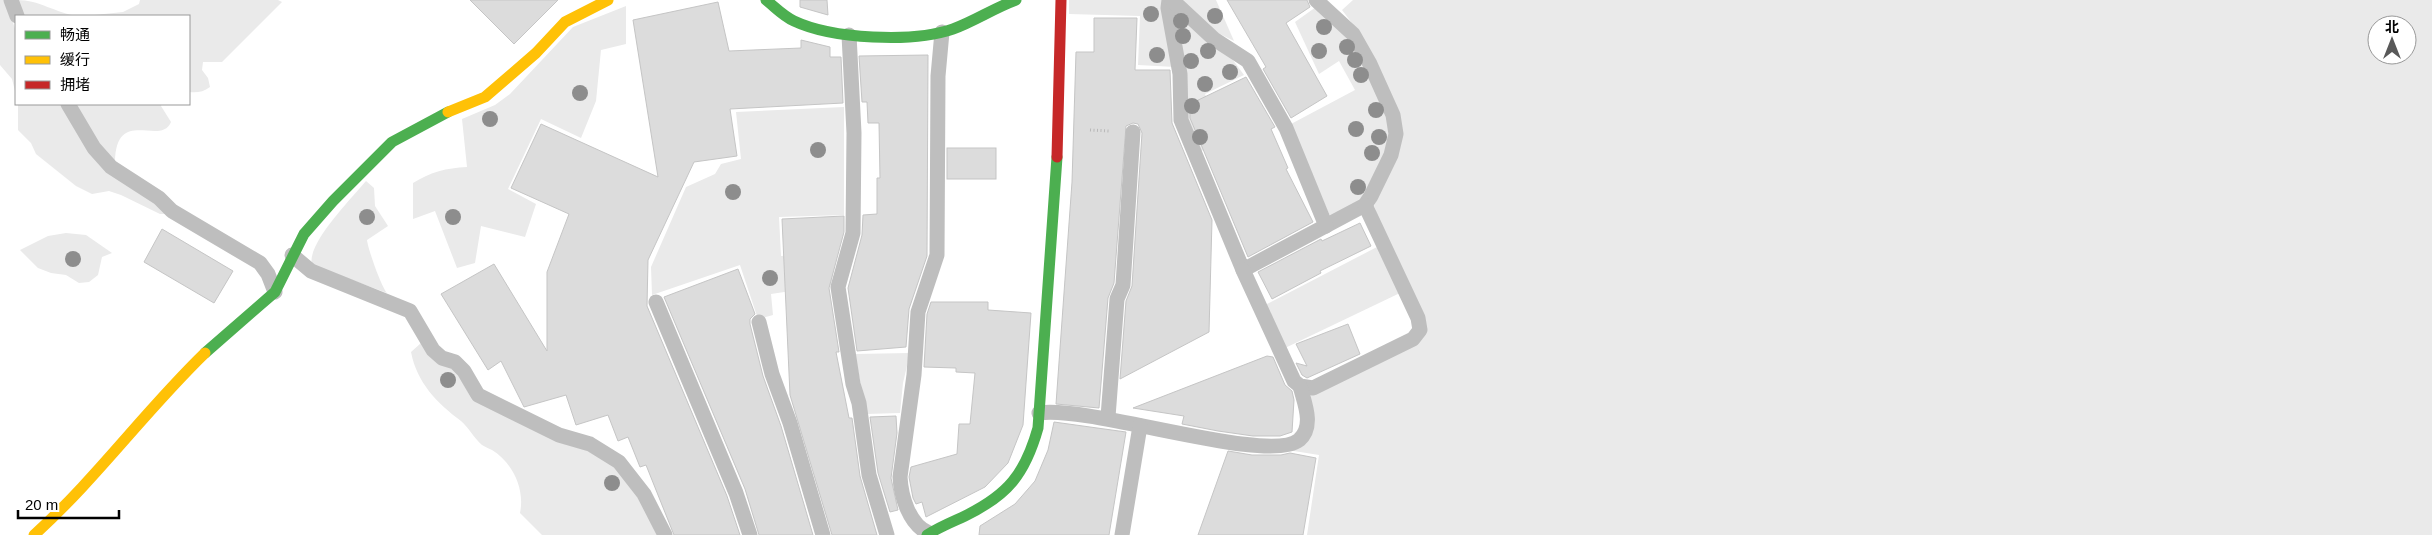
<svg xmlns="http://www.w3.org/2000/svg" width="2432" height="535" viewBox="0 0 2432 535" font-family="Helvetica,'Noto Sans SC',sans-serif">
  <rect width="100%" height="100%" fill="#fff"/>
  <g fill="#eaeaea" fill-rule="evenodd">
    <path d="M0,0H6L16,32V95L12,79L0,65Z"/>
    <path d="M17,0C40,0 55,13 78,16H23Z"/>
    <path d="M140,0H278L282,2L222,62H203L202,70L208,78L210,87C203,92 197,93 189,92V16H85L123,12L139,4Z"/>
    <path d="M1069,0H1162L1175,67L1138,65L1140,16L1069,14Z"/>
    <path d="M1179,0H1216L1234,41L1218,33Z"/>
    <path d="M1353,0H2432V535H1307L1319,455L1275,448L1302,443L1307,398L1311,394L1421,336L1374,206L1400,136L1358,31L1342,10ZM2377,25H2407V55H2377Z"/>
    <path d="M626,6V44L601,50L596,101L581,138L541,119L508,189L536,204L525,237L481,226L475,263L457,268L435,211L413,219V183C431,172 446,168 467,167L462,119L495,105L510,94L573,27Z"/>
    <path d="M1316,7L1350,36L1382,98L1391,134L1385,154L1361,202L1332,217L1329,214L1291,124L1355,90L1339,61L1319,74L1295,22Z"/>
    <path d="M1174,10L1230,56L1244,75L1205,94L1224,138L1200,152L1190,134Z"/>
    <path d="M18,104H61L73,126L156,201L166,214H160L121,195L109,191L92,194L76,186L36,154L31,143L18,130Z"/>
    <path d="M75,104H162L161,106L171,122C161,147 116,106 115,162L101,147Z"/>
    <path d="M844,107V215L779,217L781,256L837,254L831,285L771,294L773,315L762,318L757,316L740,265L652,295L651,267L686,187L715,174L721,164L741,159L736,112Z"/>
    <path d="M366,181L374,188L375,206L388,226L367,240C368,249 381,286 387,293L312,265C306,244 352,198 366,181Z"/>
    <path d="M66,233L86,235L112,253L102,257L98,275L89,282L79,283L66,275L51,273L38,268L20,250L48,236Z"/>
    <path d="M1377,247L1400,293L1285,348L1265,305Z"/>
    <path d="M421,343L457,372L472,400L586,450L615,466L637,496L659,535H542L520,513C525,489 513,463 492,450C488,448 485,447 482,445C474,438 469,428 461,421C437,403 417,383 411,352Z"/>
    <path d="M910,353L903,383L900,413L866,414L855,354Z"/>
  </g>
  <g fill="#dcdcdc" stroke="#c5c5c5">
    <path d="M470,0H558L514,44Z"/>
    <path d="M800,0H827L828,15L800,7Z"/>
    <path d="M1227,0H1307L1310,7L1286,23L1327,96L1291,118L1263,69L1266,67Z"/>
    <path d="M718,2L729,51L801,48V40L830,47V57H841L843,103L730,109L737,156L694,162L648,260L647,306L727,496L740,535H674L646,465L640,467L628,437L618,441L608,415L576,425L566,395L524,407L501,361L488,370L441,294L494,264L547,351V272L569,214L511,188L541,124L658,177L633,20Z"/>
    <path d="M1094,18H1137L1135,70H1170L1172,123L1212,220L1209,332L1120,379L1126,301L1132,286L1142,133L1138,124L1133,123L1126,126L1114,283L1108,298L1099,408L1056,404L1072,182L1076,52H1094Z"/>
    <path d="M928,55L927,256L909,309L906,347L857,351L848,288L862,235L863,215L877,214V178H880L879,123H868L867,102H862L859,56Z"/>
    <path d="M1246,77L1275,127L1271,129L1288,168L1286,169L1313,222L1248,257L1190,118V104Z"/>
    <rect x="947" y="148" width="49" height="31"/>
    <path d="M844,216V232L829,288L839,352H836L849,418H852L860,476L877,535H832L790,395L782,219Z"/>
    <path d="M1360,223L1371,246L1320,271L1321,273L1272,299L1258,272L1321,239L1322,241Z"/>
    <path d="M162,229L233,271L214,303L144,262Z"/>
    <path d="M738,269L755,314L750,319V324L763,376L781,426L813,535H759L745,489L664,297Z"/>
    <path d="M931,302H988V310L1031,313L1023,425L1008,463L985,487L926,517L922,502L916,504L913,498L909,477L911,467L957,454L959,424H970L975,373L956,372V368L924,367L927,314Z"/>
    <path d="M1348,324L1360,354L1307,378L1302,375L1296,363L1307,366L1296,344Z"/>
    <path d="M1267,356L1273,357L1285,385L1292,391L1294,400L1292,432L1280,436H1253L1218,431L1182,424L1184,416L1133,408Z"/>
    <path d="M896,416L897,433L891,478L898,510L890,512L878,473L870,417Z"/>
    <path d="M1054,422L1126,432L1109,535H979L980,526L1015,504L1035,481L1048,450Z"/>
    <path d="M1228,451L1252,455H1281L1290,453L1316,458L1303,535H1198Z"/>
  </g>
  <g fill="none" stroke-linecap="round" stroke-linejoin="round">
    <path stroke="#b8b8b8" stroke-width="3" stroke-dasharray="1 2.5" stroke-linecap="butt" d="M1090,130L1109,131"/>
    <g stroke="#bebebe" stroke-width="15">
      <path d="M11,0L17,16"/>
      <path d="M1169,0L1168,8L1180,74L1181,120L1243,270L1365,205L1371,196L1391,155L1396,134L1393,115L1370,64L1353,34L1316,0"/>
      <path d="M1172,0L1214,39L1248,61L1286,128L1326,226"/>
      <path d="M849,35L854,133L853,233L838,287L853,384L859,403L869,475L887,535"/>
      <path d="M68,104L94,148L111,167L159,198L172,211L260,263L268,274L275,292"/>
      <path d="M292,255L311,271L410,311L433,350L442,358L455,362L464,371L478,395L559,435L590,444L619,462L644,494L665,535"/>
      <path d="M1243,270L1294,381L1300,386L1313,388L1413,339L1420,330L1418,318L1365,205"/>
      <path d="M656,302L736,493L750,535"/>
      <path d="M759,322L772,374L790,423L823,535"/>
      <path d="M1039,413C1091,405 1268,465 1299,440C1315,426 1304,402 1300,386"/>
      <path d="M1108,417L1117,299L1123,285L1133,132"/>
      <path d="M929,533C909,525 901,496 900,477L914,375L918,312L937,255L938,76L942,32"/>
      <path d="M1122,535L1140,426"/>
    </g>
    <g stroke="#4caf50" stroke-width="11">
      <path d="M766,0C775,7 783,16 794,21C832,39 913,43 953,29C975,21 994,8 1016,0"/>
      <path d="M205,353L275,292L304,234L333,201L392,142L448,112"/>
      <path d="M927,535C939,527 952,522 965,516C1008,495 1025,474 1038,428L1057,157"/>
    </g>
    <g stroke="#ffc107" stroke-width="11">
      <path d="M448,112L485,97L536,53L565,22L608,0"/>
      <path d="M34,535C96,479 145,411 205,353"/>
    </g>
    <path stroke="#c62828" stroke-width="11" d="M1057,157L1061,0"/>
  </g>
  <g fill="#8d8d8d">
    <circle cx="1151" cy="14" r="8"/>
    <circle cx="1215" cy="16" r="8"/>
    <circle cx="1181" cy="21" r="8"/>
    <circle cx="1324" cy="27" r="8"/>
    <circle cx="1183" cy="36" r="8"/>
    <circle cx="1347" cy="47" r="8"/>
    <circle cx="1208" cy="51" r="8"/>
    <circle cx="1319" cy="51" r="8"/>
    <circle cx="1157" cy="55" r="8"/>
    <circle cx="1355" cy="60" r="8"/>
    <circle cx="1191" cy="61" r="8"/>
    <circle cx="1230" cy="72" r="8"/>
    <circle cx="1361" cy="75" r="8"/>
    <circle cx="1205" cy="84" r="8"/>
    <circle cx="580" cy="93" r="8"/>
    <circle cx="1192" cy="106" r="8"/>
    <circle cx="1376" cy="110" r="8"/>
    <circle cx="490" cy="119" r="8"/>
    <circle cx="1356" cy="129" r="8"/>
    <circle cx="1200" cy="137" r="8"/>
    <circle cx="1379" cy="137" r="8"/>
    <circle cx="818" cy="150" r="8"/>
    <circle cx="1372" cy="153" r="8"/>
    <circle cx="1358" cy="187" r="8"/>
    <circle cx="733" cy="192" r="8"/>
    <circle cx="367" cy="217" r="8"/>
    <circle cx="453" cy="217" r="8"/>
    <circle cx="73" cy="259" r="8"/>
    <circle cx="770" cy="278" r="8"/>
    <circle cx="448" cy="380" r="8"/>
    <circle cx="612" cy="483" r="8"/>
  </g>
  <rect x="15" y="15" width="175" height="90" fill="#ffffff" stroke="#999999"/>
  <rect x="25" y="31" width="25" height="8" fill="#4caf50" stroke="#999999"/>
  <text x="60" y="40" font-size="15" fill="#000000">畅通</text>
  <rect x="25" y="56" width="25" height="8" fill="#ffc107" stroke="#999999"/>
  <text x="60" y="65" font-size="15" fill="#000000">缓行</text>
  <rect x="25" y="81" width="25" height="8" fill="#c62828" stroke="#999999"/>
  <text x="60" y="90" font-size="15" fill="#000000">拥堵</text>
  <g transform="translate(2392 40)"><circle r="24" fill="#ffffff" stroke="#999999"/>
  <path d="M0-4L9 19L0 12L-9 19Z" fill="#595959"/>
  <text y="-8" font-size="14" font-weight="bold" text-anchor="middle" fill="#000000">北</text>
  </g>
  <path d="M18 510v8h101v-8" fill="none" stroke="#000000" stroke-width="2.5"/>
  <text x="25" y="510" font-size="15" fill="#000000" stroke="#ffffff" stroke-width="4" paint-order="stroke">20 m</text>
</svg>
